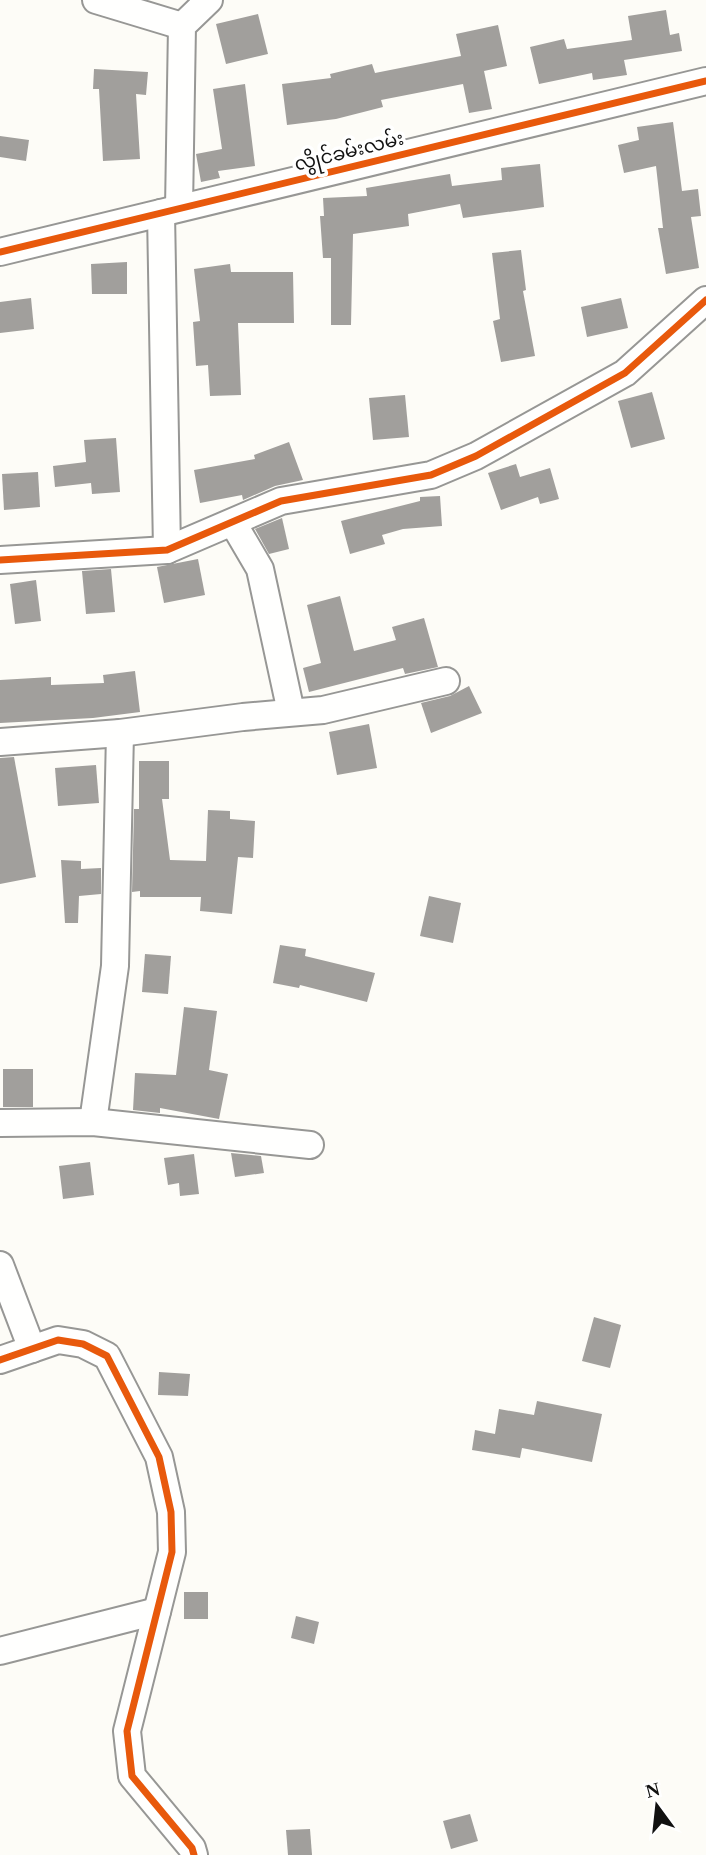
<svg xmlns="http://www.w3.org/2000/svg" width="706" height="1855" viewBox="0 0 706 1855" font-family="'Times New Roman','Noto Sans Myanmar',serif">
  <rect width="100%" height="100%" fill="#fdfcf7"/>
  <g fill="#a19f9c">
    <path d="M666,10L670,35L679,33L682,51L624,60L627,75L593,80L592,73L539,84L530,47L564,39L567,49L632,40L628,16Z"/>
    <path d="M258,14L268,54L226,64L216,24Z"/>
    <path d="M498,25L507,66L484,71L492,109L469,113L463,84L381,100L383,107L336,119L287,125L282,84L331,78L330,74L372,64L375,73L461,56L456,34Z"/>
    <path d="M94,69L148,72L146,95L136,94L140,159L103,161L99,89H93Z"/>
    <path d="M245,84L255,166L218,171L220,178L201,182L196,154L222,149L213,89Z"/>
    <path d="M673,122L682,191L698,189L701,216L691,217L699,268L666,274L658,228H663L656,166L624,173L618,145L639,140L637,127Z"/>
    <path d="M0,136L29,140L26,161L0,157Z"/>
    <path d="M540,164L544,207L463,218L460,204L408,214L409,226L353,234L351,325H331V258H323L320,216H324L323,198L367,196L366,188L450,174L452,186L502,180L501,168Z"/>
    <path d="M521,250L526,290L523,291L535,356L501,362L493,321L500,319L492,253Z"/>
    <path d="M127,262V294H92L91,264Z"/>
    <path d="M230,264L231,272H293L294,323H238L241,395L210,396L208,365L196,366L193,322L200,321L194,269Z"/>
    <path d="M31,298L34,329L0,333V302Z"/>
    <path d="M621,298L628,328L587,337L581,307Z"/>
    <path d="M652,392L665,439L631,448L618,401Z"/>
    <path d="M405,395L409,437L373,440L369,398Z"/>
    <path d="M116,438L120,492L92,494L91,483L55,487L53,466L86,462L84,440Z"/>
    <path d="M289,442L303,480L275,486L243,500L242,495L200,503L194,470L255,459L254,455Z"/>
    <path d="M516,464L520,477L550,468L559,499L540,504L538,497L501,510L488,473Z"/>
    <path d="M38,472L40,507L4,510L2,474Z"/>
    <path d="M440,496L442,526L403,529L382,535L385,544L350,554L341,521L420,501V497Z"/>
    <path d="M282,518L289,549L269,554L255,529Z"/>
    <path d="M198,559L205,595L164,603L157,567Z"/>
    <path d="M111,569L115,612L86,614L82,571Z"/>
    <path d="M36,580L41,621L15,624L10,584Z"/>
    <path d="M340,596L354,651L396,640L392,627L424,618L438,667L405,674L403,668L309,692L303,668L321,663L307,605Z"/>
    <path d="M135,671L140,712L93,718L0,723V680L51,677V685L104,683L103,675Z"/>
    <path d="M469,686L482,713L431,733L421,703L450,696Z"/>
    <path d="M369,724L377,768L337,775L329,732Z"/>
    <path d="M14,757L36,877L0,884V758Z"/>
    <path d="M139,761H169V799H162L170,860L206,861L208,810L230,811V819L255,821L253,858L238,857L232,914L200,911L201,897H140V891L132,892L134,809H139Z"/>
    <path d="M96,765L99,803L58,806L55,768Z"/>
    <path d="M61,860L81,861V869L101,868V894L79,896L78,923H65Z"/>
    <path d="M429,896L461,903L453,943L420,936Z"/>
    <path d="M280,945L306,949L305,956L375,973L367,1002L300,985L299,988L273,983Z"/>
    <path d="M145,954L171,956L168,994L142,992Z"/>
    <path d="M184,1007L217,1011L209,1070L228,1074L219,1119L160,1108V1113L133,1110L135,1073L176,1075Z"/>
    <rect x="3" y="1069" width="30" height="38"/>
    <path d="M231,1153L261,1156L264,1173L235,1177Z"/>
    <path d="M194,1154L199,1194L180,1196L179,1183L168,1185L164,1158Z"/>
    <path d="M90,1162L94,1195L63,1199L59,1166Z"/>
    <path d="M594,1317L621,1325L610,1368L582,1361Z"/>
    <path d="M159,1372L190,1374L188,1396L158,1395Z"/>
    <path d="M537,1401L602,1414L592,1462L522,1448L520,1458L472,1450L475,1430L495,1434L499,1409L534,1415Z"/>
    <rect x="184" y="1592" width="24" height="27"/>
    <path d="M296,1616L319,1622L314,1644L291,1638Z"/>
    <path d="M470,1814L478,1841L451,1849L443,1821Z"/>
    <path d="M310,1829L312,1855H288L286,1830Z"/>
  </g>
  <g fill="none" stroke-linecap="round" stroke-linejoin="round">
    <defs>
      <g id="minor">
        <path d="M96,0L182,26"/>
        <path d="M179,208L182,26L209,0"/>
        <path d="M161,213L167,550"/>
        <path d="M0,252L706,81"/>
        <path d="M233,523L260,569L291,712"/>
        <path d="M0,560L167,550L281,501L431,475L476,456L625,373L706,300"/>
        <path d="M0,742L120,733L243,717L323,710L446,681"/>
        <path d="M93,1122L115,966L120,733"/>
        <path d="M0,1123L93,1122L310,1145"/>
        <path d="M0,1265L32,1349"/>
        <path d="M0,1360L58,1340L83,1344L107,1356L159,1457L171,1512L172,1552L127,1731L132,1776L192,1848L194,1855"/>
        <path d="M0,1651L157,1611"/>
      </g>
    </defs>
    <use href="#minor" stroke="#979795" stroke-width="30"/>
    <use href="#minor" stroke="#fffffe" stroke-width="26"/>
    <defs>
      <g id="cycleway">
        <path d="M0,252L706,81"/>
        <path d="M0,560L167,550L281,501L431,475L476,456L625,373L706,300"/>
        <path d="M0,1360L58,1340L83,1344L107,1356L159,1457L171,1512L172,1552L127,1731L132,1776L192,1848L194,1855"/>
      </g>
    </defs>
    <use href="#cycleway" stroke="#fff" stroke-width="11"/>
    <use href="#cycleway" stroke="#e8590c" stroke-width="7"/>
  </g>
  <g text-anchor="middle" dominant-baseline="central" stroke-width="7" stroke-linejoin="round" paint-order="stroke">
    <g font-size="19" fill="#111" stroke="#fff">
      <text transform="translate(349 151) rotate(-14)">လွိုင်ခမ်းလမ်း</text>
    </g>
  </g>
  <g transform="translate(657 1806) rotate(345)" stroke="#ffffff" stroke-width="5" paint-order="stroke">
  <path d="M0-5L12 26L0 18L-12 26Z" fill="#111111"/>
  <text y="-10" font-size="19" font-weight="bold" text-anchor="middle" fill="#111111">N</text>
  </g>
</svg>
